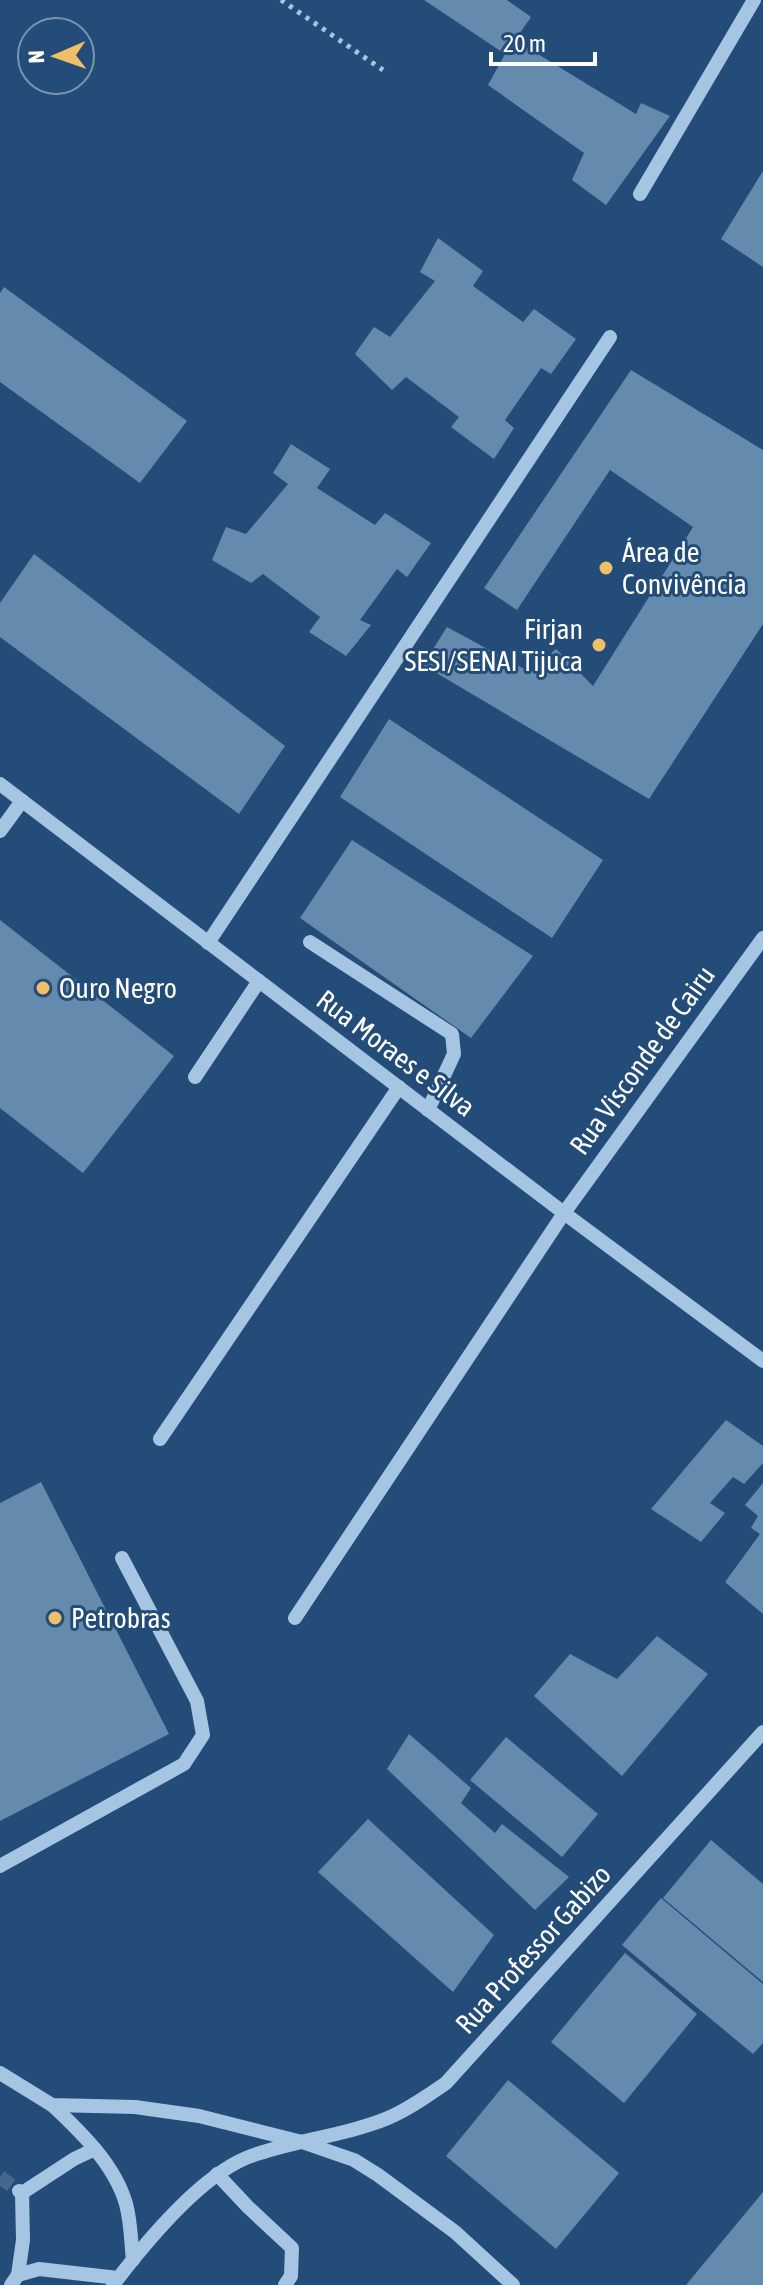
<svg xmlns="http://www.w3.org/2000/svg" width="763" height="2285" viewBox="0 0 763 2285" font-family="'Asap Condensed',sans-serif">
  <rect width="100%" height="100%" fill="#234d78"/>
  <g fill="#648aae">
    <path d="M424,0H507L531,17L515,40L636,114L641,103L670,116L606,205L572,180L584,153L488,85L505,54Z"/>
    <path d="M763,171V267L721,239Z"/>
    <path d="M438,238L483,271L473,286L523,322L534,309L576,339L551,374L541,368L505,420L514,428L494,459L451,427L459,417L406,377L392,390L355,354L374,327L390,337L435,281L420,272Z"/>
    <path d="M4,287L187,421L140,483L0,382V293Z"/>
    <path d="M631,370L763,450V624L649,799L423,665L447,627L530,672L556,649L593,686L693,527L610,470L517,610L484,588Z"/>
    <path d="M291,444L330,469L317,488L375,525L385,513L431,543L407,577L397,569L360,620L371,625L346,656L309,632L320,617L263,574L251,583L212,560L226,527L246,534L288,484L273,473Z"/>
    <path d="M34,554L285,746L239,814L0,637V603Z"/>
    <path d="M389,719L603,860L552,938L340,797Z"/>
    <path d="M352,840L533,956L471,1038L300,918Z"/>
    <path d="M0,920L174,1056L83,1173L0,1108Z"/>
    <path d="M726,1420L763,1446V1463L744,1484L733,1477L710,1503L725,1513L701,1542L651,1509Z"/>
    <path d="M41,1482L169,1734L0,1821V1503Z"/>
    <path d="M763,1483V1614L725,1582L760,1534L751,1528L758,1516L745,1505Z"/>
    <path d="M657,1636L708,1674L622,1776L534,1696L570,1654L617,1679Z"/>
    <path d="M409,1734L471,1788L461,1803L495,1833L502,1824L569,1877L535,1910L387,1769Z"/>
    <path d="M506,1737L598,1814L562,1857L470,1780Z"/>
    <path d="M368,1819L494,1935L453,1992L318,1872Z"/>
    <path d="M711,1840L763,1884V1982L663,1898Z"/>
    <path d="M661,1898L763,1984V2043L753,2054L622,1945Z"/>
    <path d="M625,1953L697,2014L624,2103L551,2042Z"/>
    <path d="M508,2080L619,2173L556,2249L446,2156Z"/>
    <path d="M763,2192V2285H686Z"/>
  </g>
  <g fill="none" stroke-linecap="round" stroke-linejoin="round">
    <path stroke="#44688c" stroke-width="14" stroke-dasharray="14 7" stroke-linecap="butt" d="M0,2177L19,2191"/>
    <path stroke="#a5c5e3" stroke-width="5" stroke-dasharray="4 6" stroke-linecap="butt" d="M281,0L383,70"/>
    <g stroke="#a5c5e3" stroke-width="14">
      <path d="M640,194L754,0"/>
      <path d="M0,784L564,1213L763,1361"/>
      <path d="M0,831L22,801"/>
      <path d="M310,942L452,1034L454,1054L428,1110"/>
      <path d="M208,943L610,337"/>
      <path d="M195,1077L259,981"/>
      <path d="M160,1439L399,1087"/>
      <path d="M295,1618L564,1213L763,938"/>
      <path d="M0,1866L184,1764L203,1735L197,1701L122,1558"/>
      <path d="M0,2073L52,2105L135,2107L199,2116L302,2142L354,2160L378,2175L455,2232L513,2285"/>
      <path d="M52,2105C81,2132 115,2165 126,2204C131,2222 131,2242 133,2260"/>
      <path d="M217,2174L248,2207L292,2248L291,2276L285,2285"/>
      <path d="M19,2191L22,2193L74,2159L95,2149"/>
      <path d="M18,2275L23,2240L22,2193"/>
      <path d="M11,2285L18,2275L39,2269L118,2278"/>
      <path d="M113,2285C145,2243 201,2174 251,2156C295,2140 344,2136 388,2118C409,2109 427,2096 446,2083L763,1732"/>
    </g>
  </g>
  <g fill="#eebf68" stroke="#234d78" stroke-width="3">
    <circle cx="606" cy="568" r="8"/>
    <circle cx="599" cy="645" r="8"/>
    <circle cx="43" cy="988" r="8"/>
    <circle cx="55" cy="1618" r="8"/>
  </g>
  <g text-anchor="middle" dominant-baseline="central" stroke-width="6" stroke-linejoin="round" paint-order="stroke">
    <g font-size="28" fill="#fff" stroke="#234d78" text-anchor="start">
      <text x="622" y="552">Área de<tspan x="622" dy="32">Convivência</tspan></text>
      <text x="583" y="629" text-anchor="end">Firjan<tspan x="583" dy="32">SESI/SENAI Tijuca</tspan></text>
      <text x="59" y="988">Ouro Negro</text>
      <text x="71" y="1618">Petrobras</text>
    </g>
    <g font-size="28" fill="#fff" stroke="#234d78">
      <text transform="translate(396 1053) rotate(37)">Rua Moraes e Silva</text>
      <text transform="translate(642 1060) rotate(-54)">Rua Visconde de Cairu</text>
      <text transform="translate(533 1949) rotate(-48)">Rua Professor Gabizo</text>
    </g>
  </g>
  <g transform="translate(56 56) rotate(268)"><circle r="38" fill="#234d78" stroke="#7b94ae" stroke-width="2"/>
  <path d="M0-6L14 30L0 20L-14 30Z" fill="#eebf68"/>
  <text y="-12" font-size="22" font-weight="bold" text-anchor="middle" fill="#ffffff">N</text>
  </g>
  <path d="M491 52v12h104v-12" fill="none" stroke="#ffffff" stroke-width="4"/>
  <text x="503" y="52" font-size="24" fill="#ffffff" stroke="#234d78" stroke-width="6" paint-order="stroke">20 m</text>
</svg>
